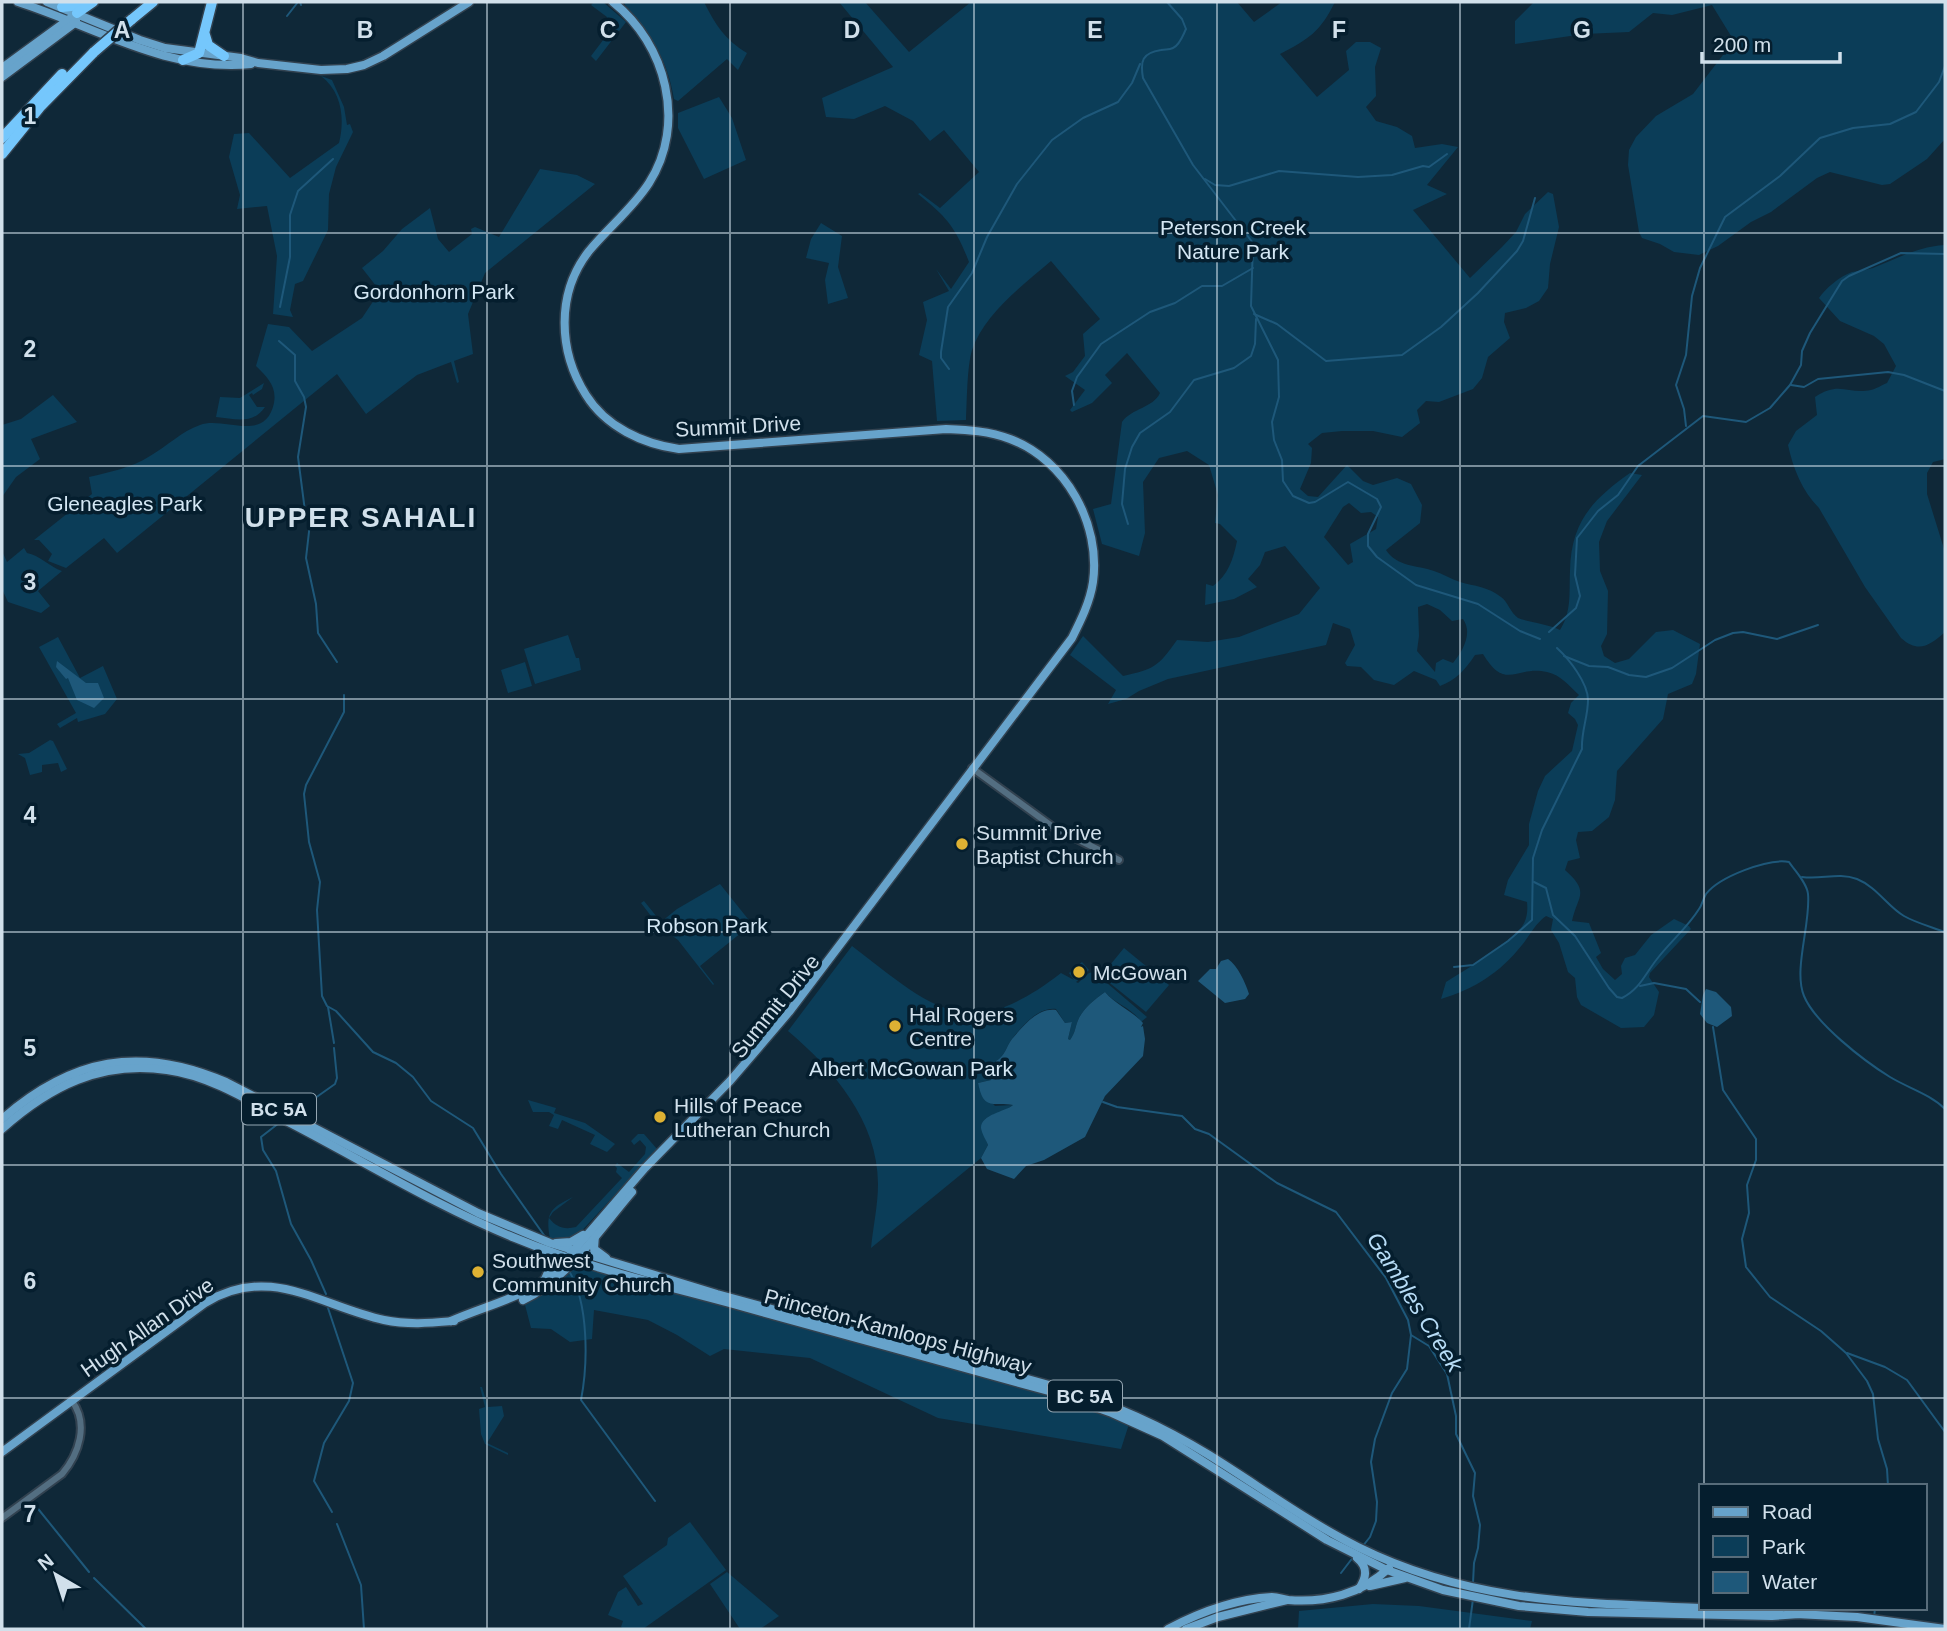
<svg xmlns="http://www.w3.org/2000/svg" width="1947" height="1631" viewBox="0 0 1947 1631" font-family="Helvetica,sans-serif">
  <rect width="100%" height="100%" fill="#0f2838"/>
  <g fill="#0b3d58" fill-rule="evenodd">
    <path d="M594,2H603L626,22L596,61L591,56L613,27L605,21L607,17L591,5Z"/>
    <path d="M625,2H704C715,24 725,40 747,53L738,70L727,59L678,101L674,99C668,61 651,33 625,5Z"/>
    <path d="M839,2H865L909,52L971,2H1237L1254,22L1282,2H1335C1320,32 1309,39 1280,54L1317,97L1349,70L1346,51L1356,42H1370L1381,48L1375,67L1376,96L1366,107L1376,121L1397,127L1412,136L1415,148L1442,144L1458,147L1427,185L1447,194L1413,210L1470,278L1502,247L1516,232L1525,214L1548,192L1553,194L1559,227L1550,264L1548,288L1539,301L1526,308L1505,313L1504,322L1510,338L1488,357L1482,378L1473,389L1439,402L1426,401L1417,410L1420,423L1402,437L1373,431H1342L1322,433L1308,444L1312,448L1311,463L1300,489L1308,496L1318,497L1347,465L1363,481L1373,485L1397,478L1411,484L1422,505L1420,523L1386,550C1397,567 1417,565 1434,571C1443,574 1451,579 1460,582C1474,586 1489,587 1501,597C1508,602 1510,612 1518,618C1524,621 1548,624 1560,630C1572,611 1569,593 1570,571C1571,522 1592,500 1630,473L1642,475L1607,521L1599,542L1600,571L1608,591L1607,634L1601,646L1604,656L1615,663L1629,659L1656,632L1673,630L1700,644L1696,674L1692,684L1668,694L1663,719L1617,771L1615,800L1609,817L1592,831L1578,832L1576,840L1580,858L1568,861L1565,870C1591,893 1577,896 1572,921L1589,923L1601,953L1596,957L1603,969L1615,980L1622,974L1621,966L1625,958L1635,955L1651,935L1674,919L1689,926L1691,929L1650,973L1649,977L1659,992L1654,1015L1644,1027L1621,1028L1581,1005L1577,997L1575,978L1568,972L1559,943L1551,930L1553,919L1546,916C1535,924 1530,935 1522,945C1500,973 1474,989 1441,999L1446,982C1471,966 1500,950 1520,929C1527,921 1528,912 1527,902L1504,895L1508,880L1529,845V824L1538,791L1545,776L1572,751L1578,725L1575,719L1568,713L1571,703L1579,695C1569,686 1561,675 1547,672C1516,665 1506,692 1483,654L1475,655C1465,670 1456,680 1440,686L1436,680L1414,671L1394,685L1374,680L1361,667L1347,666L1345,663L1355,645L1350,629L1333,623L1326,645L1168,679L1139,691L1126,699L1108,704L1116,690L1070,655L1083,636L1123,676C1154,669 1158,667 1177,640L1208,642L1239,637L1299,614L1320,588L1285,546L1265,552L1260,565L1248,579L1257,587L1234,599L1205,605L1206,584L1213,586C1228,575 1233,560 1237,541L1220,524L1215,523L1218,495L1209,465L1187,451L1159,458L1143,482L1145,533L1139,556L1102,544L1093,509L1111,504L1122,422C1132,408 1153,408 1160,393L1127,353L1105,375L1112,383L1092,403L1072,412L1070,410L1085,390L1065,376L1073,372L1085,356L1083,334L1100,319L1051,261C1024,284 984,314 972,350C967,367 967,401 966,420L937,421L932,361L919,355L927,320L923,302L949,291L936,269L951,289L969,262C956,228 947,217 918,194L920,193L940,208L979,172L944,130L930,141L913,121L885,106L854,119L826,117L822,98L893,67ZM1349,503L1361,513L1371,512L1378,517L1376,529L1350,544L1353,562L1348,565L1324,537L1343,507ZM1427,604L1440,610L1452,621L1463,619C1473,633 1463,651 1453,663L1443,659L1436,663L1435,672L1417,651L1419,636L1418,607Z"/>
    <path d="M1534,2H1945V139L1927,159L1890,184L1882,185L1830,172L1817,178L1771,212L1751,222L1718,246L1699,255L1674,252L1660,244L1642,238L1639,232L1628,165L1629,150L1636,137L1656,116L1693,94L1723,55L1739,49L1712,5L1672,15L1653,13L1629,32L1584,34L1515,44V21Z"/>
    <path d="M321,76L332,80L344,107L347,125L350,124L353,132L336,167L329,194L328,230L303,281L295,284L290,310L293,317L273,314L277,256L267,206L237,209L240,195L229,157L234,134L249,133L290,178L339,143C345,119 342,92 321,76Z"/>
    <path d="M719,97L732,118L746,160L704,179L678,128V113Z"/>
    <path d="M540,169L577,175L595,184L485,273L468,314L473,354L454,361L459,382L457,383L451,362L417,375L366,414L337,374L117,553L104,538L66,568L48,561L52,554L39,540H34L92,494L89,477C110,472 131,468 150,456C166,447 182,431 200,425C224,416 265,444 274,403C277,386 267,377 256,366L268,324L289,327L312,351L362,318L380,291L362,268L383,251L402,229L430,208L438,239L449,252L472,234L471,229L475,227L499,237Z"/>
    <path d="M821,223L842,236L838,267L848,298L828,304L825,280L829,263L806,258L811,239Z"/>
    <path d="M1945,245V459L1933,462L1927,473V494L1945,552V632C1930,645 1919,654 1901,638L1865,587L1819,508C1802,491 1793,468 1788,445L1796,431L1817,415L1815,397C1840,380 1848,395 1871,390C1876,389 1882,385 1887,383L1896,366L1884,344L1874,336L1840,321L1819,298C1825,289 1840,276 1852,272C1859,271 1866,270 1873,268C1899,258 1916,247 1945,245Z"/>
    <path d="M264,383L262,389L253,395L252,393L249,395L257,407H265C253,425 235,419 216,417L220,397L240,398Z"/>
    <path d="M53,395L77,422L31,439L40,459L16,477L2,497V425L21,419Z"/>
    <path d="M24,548L27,553C39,555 50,567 62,571L38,591L50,606L41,613L8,602L2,589V551L7,562Z"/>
    <path d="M568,635L576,658H579L581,670L535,684L524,649Z"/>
    <path d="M58,637L80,678L103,666L117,699L105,714L78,722L77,718L60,728L57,724L76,713L39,647Z"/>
    <path d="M525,662L532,686L508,693L501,670Z"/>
    <path d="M50,740L53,741L67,769L61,772L58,763L42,765V772L30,775L25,758L18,754L29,753Z"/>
    <path d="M720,884L752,924L700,966L714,984L713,985L678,940L658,925L641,903L644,901L661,922L677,909Z"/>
    <path d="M852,946C933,1008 967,1046 1061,973L1074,980L1069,973L1082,962L1089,970L1076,982L1078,983L1089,973L1094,972L1147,1017L1141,1022C1134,1009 1115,1004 1105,992C1095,999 1085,1007 1079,1018C1075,1026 1076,1032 1070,1040L1068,1039L1072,1022L1065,1023L1056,1009C1038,1007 1022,1026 1012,1039C1006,1047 1005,1056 996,1061L997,1070L991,1080L978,1083L980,1090L995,1106L1013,1105C993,1121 973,1109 988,1145L981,1158L871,1248C873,1227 878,1205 878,1184C878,1121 833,1069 788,1031Z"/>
    <path d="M1124,948L1169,985L1146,1012L1101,976Z"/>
    <path d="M528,1100L556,1108L554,1113L585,1123L615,1144L607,1152L590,1144L595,1135L562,1120L558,1129L549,1126L554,1115L549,1112H533Z"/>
    <path d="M638,1134H644L657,1149L576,1237L550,1239C546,1214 548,1209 573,1197L553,1212L549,1218C556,1227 564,1230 576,1227L622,1178L616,1172L617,1168L615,1166L617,1163L629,1172L645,1154L646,1147L640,1140L634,1145L631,1141Z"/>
    <path d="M573,1266L666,1288L1063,1400L1129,1424L1121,1449L938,1418L810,1358L724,1349L710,1356L677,1335L648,1320L594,1310L592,1339L570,1342L551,1329L531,1328L524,1301Z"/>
    <path d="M480,1387H482L488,1407L502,1406L504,1416L487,1443L508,1453V1455L485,1444L481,1434L479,1409L485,1407Z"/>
    <path d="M690,1522L726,1570L643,1629H624L621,1627L623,1621L608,1615L618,1592L626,1587L638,1606L643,1604L623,1576L667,1545L668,1538Z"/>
    <path d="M727,1572L779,1616L760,1629H740L710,1584Z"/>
    <path d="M1373,1604L1419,1606L1532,1621L1530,1629H1298L1299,1611Z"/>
  </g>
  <g fill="#1e587a">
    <path d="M57,661L86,683H98L104,698L94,708L77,700L68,678L66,679L56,667Z"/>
    <path d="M1228,959C1238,966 1245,982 1249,994L1245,999L1225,1003L1198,981L1210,969H1216L1221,961Z"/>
    <path d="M1706,989L1716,992L1731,1007L1732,1016L1717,1027L1707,1023L1700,1014L1703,995Z"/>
    <path d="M1105,992C1116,1005 1134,1012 1143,1023L1141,1027L1143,1026L1145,1039L1143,1056L1105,1096L1085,1137L1044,1160L1026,1166L1014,1179L987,1169L981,1158L988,1145C986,1140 982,1134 981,1128C981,1114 1005,1112 1013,1105C993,1101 984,1112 978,1083L991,1080L997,1070L996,1061C1005,1056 1006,1047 1012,1039C1022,1027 1038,1007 1056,1010L1065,1023L1072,1022L1068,1039L1070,1040C1076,1032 1075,1026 1079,1018C1085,1007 1095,999 1105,992Z"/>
  </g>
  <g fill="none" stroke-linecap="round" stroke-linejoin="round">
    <g stroke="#1e587a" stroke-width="2">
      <path d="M300,2L301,5"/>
      <path d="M1167,2L1182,19L1186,29C1183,35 1180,45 1173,48C1169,50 1166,49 1161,50C1142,53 1140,61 1143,78L1193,165L1253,243L1251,306L1278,360L1279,397L1272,422L1274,440L1282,460L1283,481L1293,496L1309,503L1315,502L1348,482L1377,499L1381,507L1368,534V546L1377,557L1416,585L1478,604L1520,631L1540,639"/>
      <path d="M287,16L298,2"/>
      <path d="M1205,179L1215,185L1229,186L1279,171L1358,177L1392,175L1423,166L1429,167L1447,154"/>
      <path d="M280,307L290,257V215L298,191L333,159"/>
      <path d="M1254,314L1277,324L1326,361L1402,355L1441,327L1478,293L1517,251L1523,241L1535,198"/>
      <path d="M279,341L295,355V381L304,397L306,407L298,457L305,511L310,523L306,558L316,604L318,633L337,662"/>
      <path d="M949,369L941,358V352L948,307L972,273L987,237L1017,184L1052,140L1083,118L1118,102L1132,83L1140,64"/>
      <path d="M1791,385L1804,387L1818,379L1888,372L1904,375L1945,391"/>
      <path d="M1074,405L1072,391L1077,377L1101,344L1150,312L1175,303L1202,286H1222L1253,268"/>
      <path d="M1686,426L1684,409L1676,385L1686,355L1692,296L1700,268L1725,217L1780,176L1820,138L1853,128L1890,124L1916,112L1939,82L1945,66"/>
      <path d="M1128,524L1122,504L1125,469L1132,447L1140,433L1170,412L1194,380L1234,368L1251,356L1255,344L1256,319"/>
      <path d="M1549,632L1576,608L1580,596L1575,575L1577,538L1598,511L1618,495L1638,466L1703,416L1746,422L1770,408L1790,385L1801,365L1802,351L1810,333L1842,281L1849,276L1901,253L1945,254"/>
      <path d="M1564,656L1589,666L1608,667L1629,675L1646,677L1672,668L1715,640L1733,633L1743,632L1777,639L1818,625"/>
      <path d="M344,695V712L306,785L304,794L309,842L320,882L317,910L322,996L327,1006L336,1011L373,1052L396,1063L413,1077L431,1101L473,1128L501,1174L546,1238"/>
      <path d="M1802,877C1821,880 1838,872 1857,879C1877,887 1888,907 1904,916C1916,923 1932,927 1945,932"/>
      <path d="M1534,882L1546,888L1553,915L1575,936L1609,988L1617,997L1622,998C1640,989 1645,974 1657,959C1670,942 1688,927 1699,909C1702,905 1703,899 1706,894C1719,877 1768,858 1789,862C1795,871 1807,883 1808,894C1811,923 1793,970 1804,996C1815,1023 1864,1061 1890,1077C1908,1088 1930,1094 1945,1109"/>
      <path d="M1454,967L1473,965L1508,941L1532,920L1533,858L1542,830L1582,749C1581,732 1588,717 1588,700C1588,683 1569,659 1557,648"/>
      <path d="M1640,986L1654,983L1686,989L1700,1002"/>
      <path d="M328,1007L334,1043"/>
      <path d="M1713,1027L1723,1090L1756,1139V1160L1747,1185L1749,1213L1742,1239L1746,1267L1770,1297L1821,1331L1846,1353L1867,1381L1873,1394L1878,1439L1887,1469L1888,1486"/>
      <path d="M1103,1102L1117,1107L1182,1116L1195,1129L1209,1134L1277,1183L1336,1212L1386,1278L1408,1320L1411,1335L1407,1369L1392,1393L1375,1439L1371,1462L1377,1502L1376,1521L1370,1537L1362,1547"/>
      <path d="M294,1113L335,1084L337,1078L334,1048"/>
      <path d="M279,1123L261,1137L263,1150L276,1171L291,1224L311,1260L326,1294"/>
      <path d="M569,1271C589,1303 588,1364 581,1400L655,1501"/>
      <path d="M328,1308L353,1383L349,1401L324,1443L314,1481L332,1512"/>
      <path d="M1411,1335L1429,1346L1447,1374L1456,1416V1434L1475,1473L1473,1496L1480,1525L1478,1548L1474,1563L1473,1583"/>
      <path d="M1847,1353L1885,1367L1907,1380L1945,1432"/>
      <path d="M35,1505L89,1572"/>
      <path d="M337,1524L361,1585L364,1629"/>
      <path d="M1341,1573L1354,1556"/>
      <path d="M94,1578L146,1629"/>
      <path d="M1874,1618L1875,1608"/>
      <path d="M1469,1629L1473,1599"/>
    </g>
    <defs>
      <g id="minor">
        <path d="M972,768L1053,827L1119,860"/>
        <path d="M2,1518L62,1474C79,1454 89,1424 72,1401"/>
      </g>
      <g id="major">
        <path d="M18,2C96,27 165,72 251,64"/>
        <path d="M47,2L140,40L165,48L241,58L258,63L321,70L347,69L364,65L383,56L469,2"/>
        <path d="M2,68L72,17"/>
        <path d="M2,77L76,22V20"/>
        <path d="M2,1119C72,1058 140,1045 226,1082L478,1213L550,1243L717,1294L1060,1388C1113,1404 1162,1426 1209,1455C1259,1486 1306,1521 1358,1547C1471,1603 1578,1603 1700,1608"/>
        <path d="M2,1129C49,1087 101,1060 167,1070C212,1076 253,1103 292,1124C365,1162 438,1207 515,1238C585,1267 659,1284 733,1304C841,1333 948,1364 1056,1393L1112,1413L1163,1436L1327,1540L1387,1570L1443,1590L1519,1606L1588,1612L1772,1616L1800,1614"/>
        <path d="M595,1235L594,1249L606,1258"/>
        <path d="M556,1243L571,1242L583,1235"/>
        <path d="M542,1251L551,1261L549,1270L545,1279"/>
        <path d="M523,1300C567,1280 601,1228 632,1192"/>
        <path d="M451,1321C487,1305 524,1298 555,1272L645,1168L730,1081L789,1012L1072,638C1081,620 1090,602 1093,582C1101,524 1066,460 1010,439C989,431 969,430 946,429L679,449C643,444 606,427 586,395C558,351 556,293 589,251C608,228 633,208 649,183C687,124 666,44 613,2"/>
        <path d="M2,1452L205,1303C270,1263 320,1306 384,1320C408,1325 430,1323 454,1321"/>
        <path d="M1357,1558C1369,1568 1366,1578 1359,1589"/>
        <path d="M1370,1586L1405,1578"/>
        <path d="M1708,1608L1779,1612"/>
        <path d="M1795,1614L1857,1617L1945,1629"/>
        <path d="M1168,1629C1200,1612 1235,1599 1272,1597C1278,1597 1282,1599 1288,1600C1325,1603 1362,1594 1389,1568"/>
        <path d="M1186,1629L1218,1617L1287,1600"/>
      </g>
      <g id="highway">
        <path d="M62,7L71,6L81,2"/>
        <path d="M77,13L93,2"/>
        <path d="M131,20L153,2"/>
        <path d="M205,35L208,45L224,56"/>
        <path d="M183,60L199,53L212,2"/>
        <path d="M2,138L62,74"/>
        <path d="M2,154L40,107L94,52"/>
      </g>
    </defs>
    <use href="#minor" stroke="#324250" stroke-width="10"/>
    <use href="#major" stroke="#324250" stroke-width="11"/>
    <use href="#highway" stroke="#324250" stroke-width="13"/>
    <use href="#minor" stroke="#536e81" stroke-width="6"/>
    <use href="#major" stroke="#67a3cb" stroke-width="8"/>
    <use href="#highway" stroke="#75c7fc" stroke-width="10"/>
    <defs>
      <path id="highway-bridge" d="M94,52L131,20"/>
    </defs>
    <use href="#highway-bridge" stroke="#324250" stroke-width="13" stroke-linecap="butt"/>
    <use href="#highway-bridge" stroke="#75c7fc" stroke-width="10"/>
  </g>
  <path fill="none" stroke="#d1e0eb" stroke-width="2" stroke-opacity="0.55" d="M243,2V1629M487,2V1629M730,2V1629M974,2V1629M1217,2V1629M1460,2V1629M1704,2V1486M2,233H1945M2,466H1945M2,699H1945M2,932H1945M2,1165H1945M2,1398H1945M1704,1608V1629"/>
  <g fill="#ddb133" stroke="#051e2e" stroke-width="2.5">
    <circle cx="962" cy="844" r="7"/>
    <circle cx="1079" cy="972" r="7"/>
    <circle cx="895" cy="1026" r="7"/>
    <circle cx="660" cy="1117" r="7"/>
    <circle cx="478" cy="1272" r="7"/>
  </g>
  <g text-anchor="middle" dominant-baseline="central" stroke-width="7" stroke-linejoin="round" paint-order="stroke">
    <g fill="#051e2e" stroke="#94a6b2" stroke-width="2">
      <rect x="242" y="1093.5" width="74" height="31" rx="5"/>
      <rect x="1048" y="1380.5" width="74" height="31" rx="5"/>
    </g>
    <g font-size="19" font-weight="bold" fill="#d1e0eb">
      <text x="279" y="1109">BC 5A</text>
      <text x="1085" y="1396">BC 5A</text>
    </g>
    <g font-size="21" fill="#d4e7f4" stroke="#051e2e">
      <text x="1233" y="227">Peterson Creek<tspan x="1233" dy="24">Nature Park</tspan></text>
      <text x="434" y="291">Gordonhorn Park</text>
      <text x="125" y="503">Gleneagles Park</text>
      <text x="707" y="925">Robson Park</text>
      <text x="911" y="1068">Albert McGowan Park</text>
    </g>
    <g font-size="21" fill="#d1e0eb" stroke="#051e2e">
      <text transform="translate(738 426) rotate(-3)">Summit Drive</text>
      <text transform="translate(775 1006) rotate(-51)">Summit Drive</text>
      <text transform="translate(147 1327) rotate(-35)">Hugh Allan Drive</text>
      <text transform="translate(898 1331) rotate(15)">Princeton-Kamloops Highway</text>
    </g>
    <g font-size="21" fill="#d1e0eb" stroke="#051e2e" text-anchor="start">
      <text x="976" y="832">Summit Drive<tspan x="976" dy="24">Baptist Church</tspan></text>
      <text x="1093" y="972">McGowan</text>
      <text x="909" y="1014">Hal Rogers<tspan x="909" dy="24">Centre</tspan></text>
      <text x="674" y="1105">Hills of Peace<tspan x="674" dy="24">Lutheran Church</tspan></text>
      <text x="492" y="1260">Southwest<tspan x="492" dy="24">Community Church</tspan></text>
    </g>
    <g font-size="23" font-style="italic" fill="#b7dcf6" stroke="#051e2e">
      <text transform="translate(1415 1302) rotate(58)">Gambles Creek</text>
    </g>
    <g font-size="28" font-weight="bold" letter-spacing="2" fill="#d1e0eb" stroke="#051e2e">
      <text x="361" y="517">UPPER SAHALI</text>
    </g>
  </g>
  <g font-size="23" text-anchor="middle" font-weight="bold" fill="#d1e0eb" stroke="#051e2e" stroke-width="7" stroke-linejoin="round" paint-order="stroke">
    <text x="122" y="38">A</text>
    <text x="365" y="38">B</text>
    <text x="608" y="38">C</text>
    <text x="852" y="38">D</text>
    <text x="1095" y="38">E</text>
    <text x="1339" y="38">F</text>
    <text x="1582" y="38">G</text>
    <text x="30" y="124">1</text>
    <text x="30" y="357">2</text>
    <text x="30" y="590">3</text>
    <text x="30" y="823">4</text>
    <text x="30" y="1056">5</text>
    <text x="30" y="1289">6</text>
    <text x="30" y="1522">7</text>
  </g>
  <rect width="1947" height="1631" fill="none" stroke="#d1e0eb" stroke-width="7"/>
  <rect x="1699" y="1484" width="228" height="126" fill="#051e2e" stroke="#576c7a" stroke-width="2"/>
  <rect x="1713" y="1507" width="35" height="10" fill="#67a3cb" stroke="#576c7a" stroke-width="2"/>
  <text x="1762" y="1519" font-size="21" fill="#d1e0eb">Road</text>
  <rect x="1713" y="1536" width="35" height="21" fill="#0b3d58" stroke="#576c7a" stroke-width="2"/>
  <text x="1762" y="1554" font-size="21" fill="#d1e0eb">Park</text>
  <rect x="1713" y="1572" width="35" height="21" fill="#1e587a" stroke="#576c7a" stroke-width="2"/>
  <text x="1762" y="1589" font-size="21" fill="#d1e0eb">Water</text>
  <g transform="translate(56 1575) rotate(321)" stroke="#051e2e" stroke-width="5" paint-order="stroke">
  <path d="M0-5L12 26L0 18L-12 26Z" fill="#d1e0eb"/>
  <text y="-10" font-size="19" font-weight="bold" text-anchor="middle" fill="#d1e0eb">N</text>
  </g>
  <path d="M1702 52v10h138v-10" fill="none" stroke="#d1e0eb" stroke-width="3.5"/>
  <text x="1713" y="52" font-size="21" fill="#d1e0eb" stroke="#051e2e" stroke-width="5" paint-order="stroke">200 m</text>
</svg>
